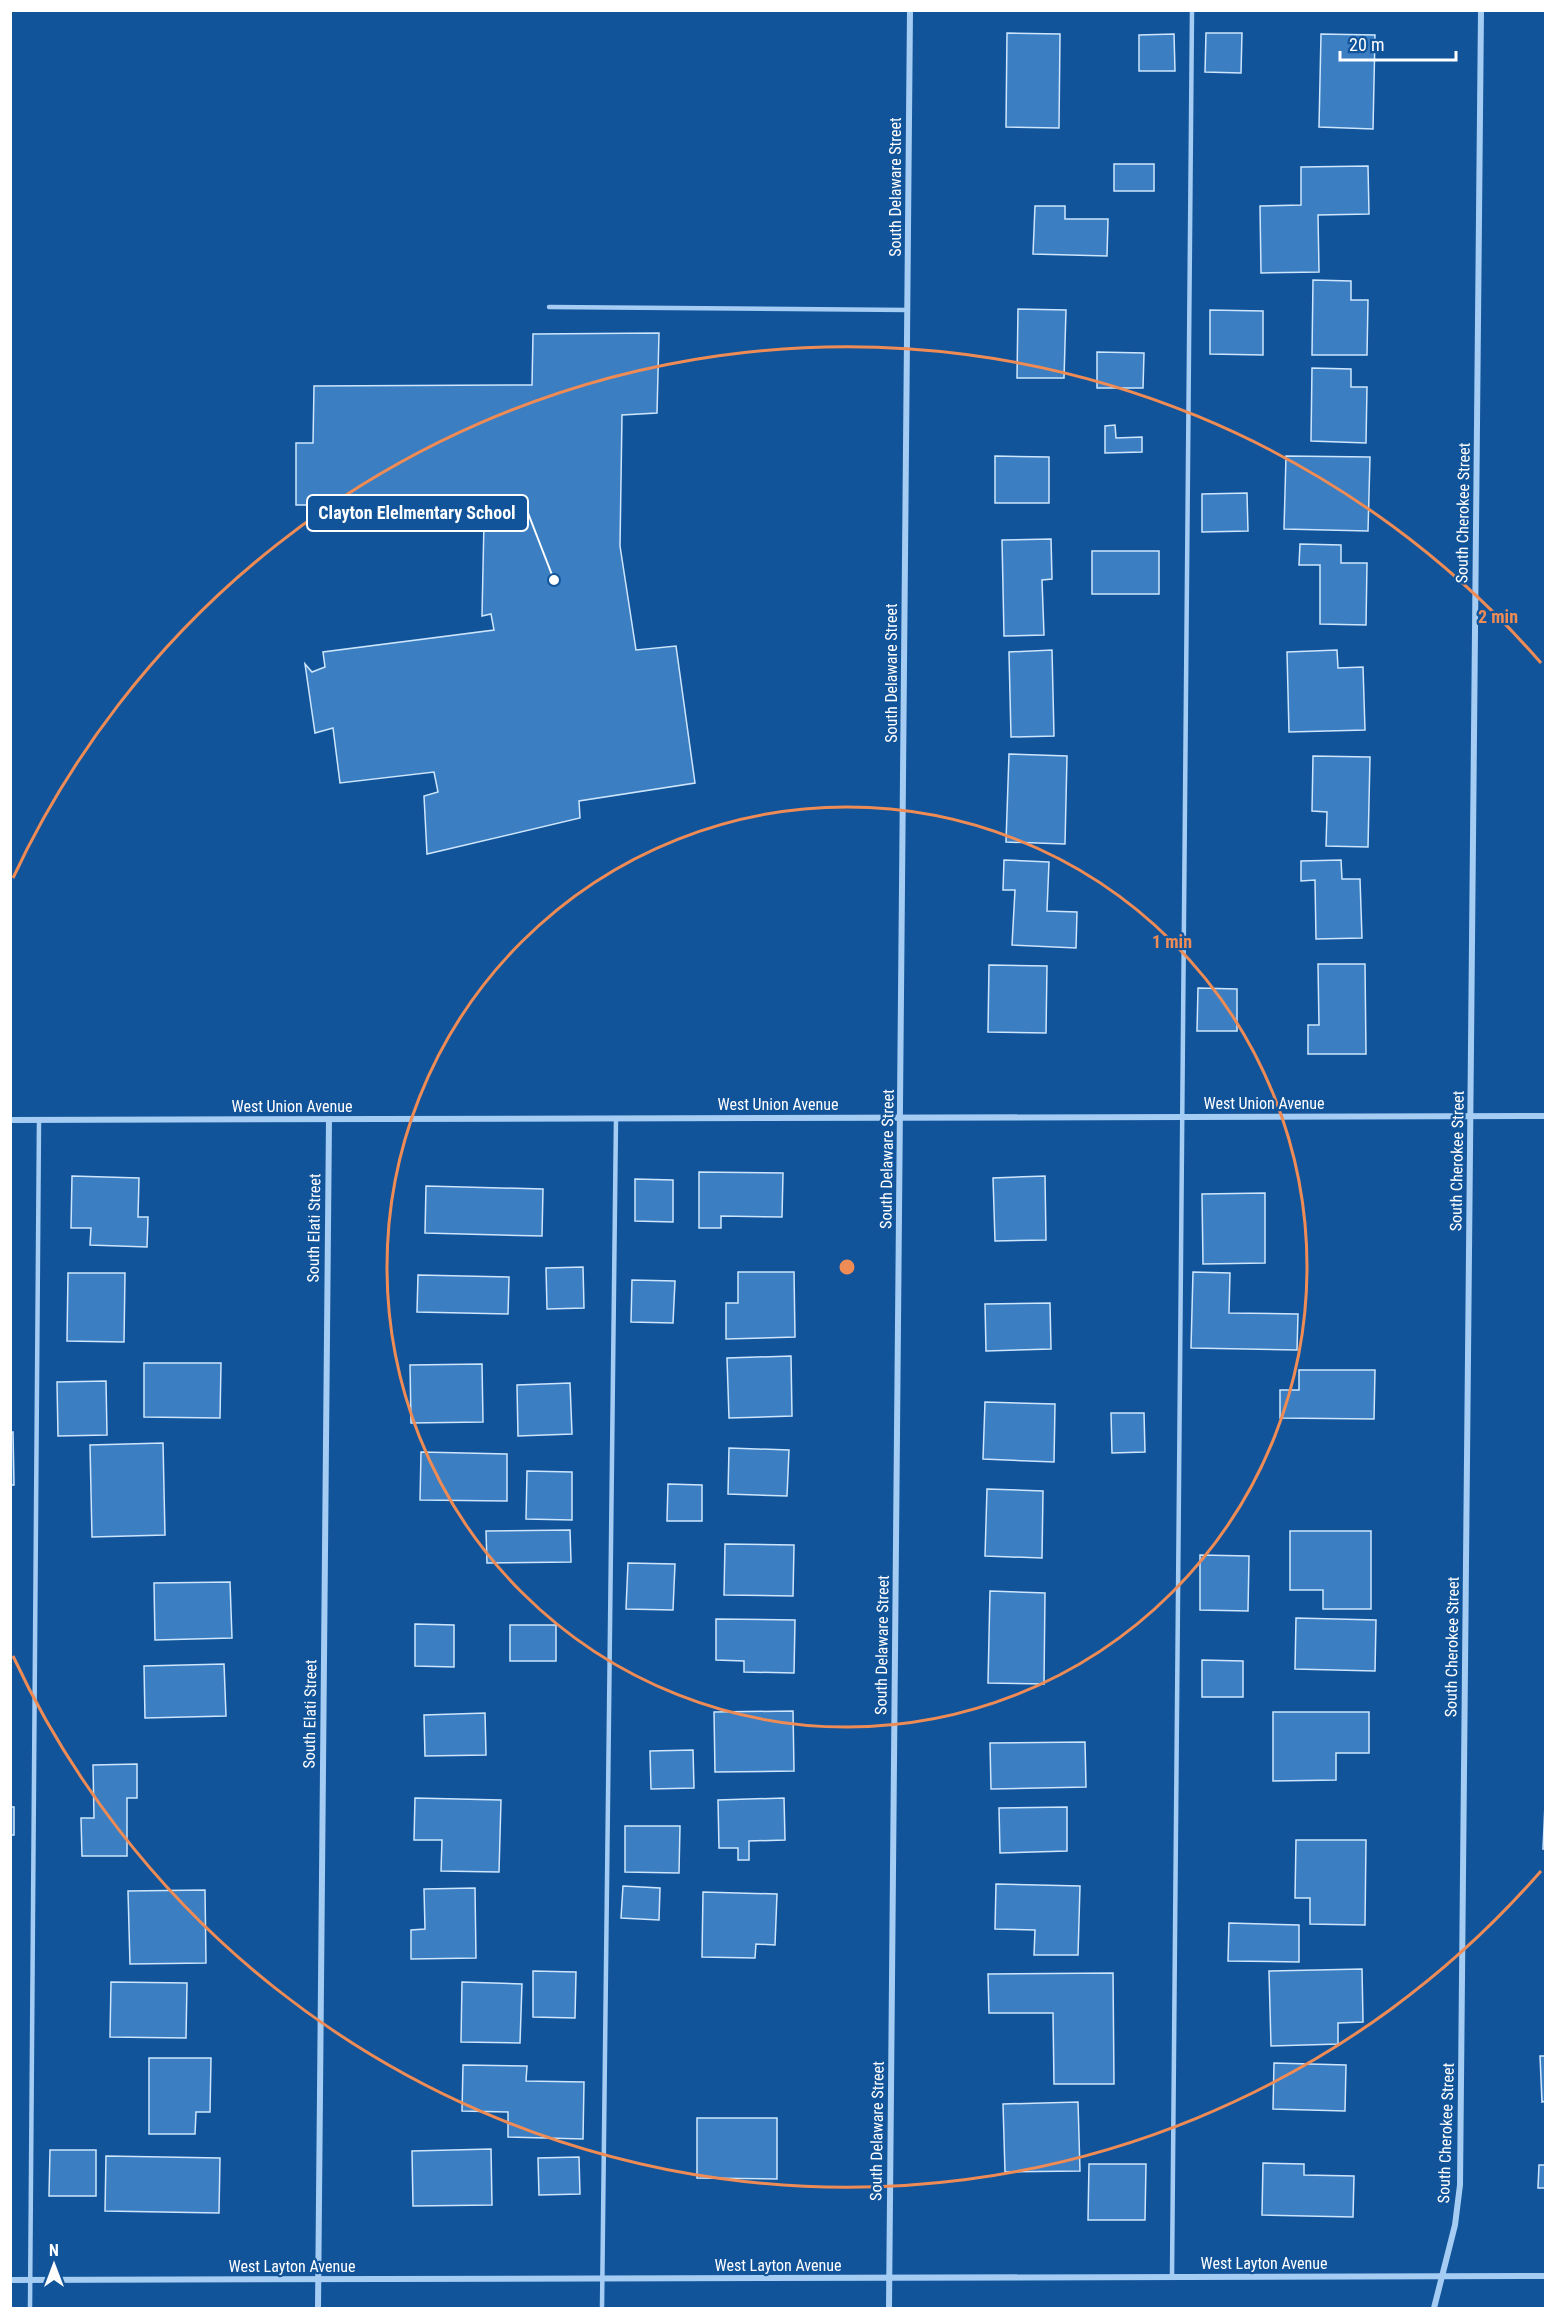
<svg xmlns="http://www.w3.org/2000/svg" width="1556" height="2319" viewBox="0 0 1556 2319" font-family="'Roboto Condensed',sans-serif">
  <rect width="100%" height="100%" fill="#12549a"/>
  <g fill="#3b7ec1" stroke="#cde6fd" stroke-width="1.5">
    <path d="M1007,33L1060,34L1059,128L1006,127Z"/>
    <path d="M1206,33H1242L1241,73L1205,72Z"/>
    <path d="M1174,34L1175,71H1139V35Z"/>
    <path d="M1321,34L1375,35L1373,129L1319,127Z"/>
    <rect x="1114" y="164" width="40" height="27"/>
    <path d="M1368,166L1369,214L1318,215L1319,272L1261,273L1260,206L1301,205V167Z"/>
    <path d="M1035,206H1065V219H1108L1107,256L1033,254Z"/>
    <path d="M1313,280L1351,281V300H1368L1367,355H1312Z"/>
    <path d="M1018,309L1066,310L1064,378H1017Z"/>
    <path d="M1210,310L1263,311V355L1210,354Z"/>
    <path d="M659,333L657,413L622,415L620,546L636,650L676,646L695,783L579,801L580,818L427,854L424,796L438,792L434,772L340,783L333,728L315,733L305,664L312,672L325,667L323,652L494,630L491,614L482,616L484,521H314L312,505H296V443H313L314,386L532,385L533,334Z"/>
    <path d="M1097,352L1144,353L1143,388H1097Z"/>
    <path d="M1312,368L1351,369V387H1367L1366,443L1311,441Z"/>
    <path d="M1115,425L1116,438L1142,437V452L1105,453V426Z"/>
    <path d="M995,456L1049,457V503H995Z"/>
    <path d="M1286,456L1370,457L1368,531L1284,529Z"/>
    <path d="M1247,493L1248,531L1202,532V494Z"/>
    <path d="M1051,539L1052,579L1042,580L1044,635L1004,636L1002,540Z"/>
    <path d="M1300,544L1341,545V563H1367L1366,625L1320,624V565H1299Z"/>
    <rect x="1092" y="551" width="67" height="43"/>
    <path d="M1052,650L1054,736L1011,737L1009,652Z"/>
    <path d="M1337,650L1338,668L1363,667L1365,730L1289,732L1287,652Z"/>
    <path d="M1009,754L1067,756L1065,844L1006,842Z"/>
    <path d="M1313,756L1370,757L1368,847L1326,846L1327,812L1312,811Z"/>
    <path d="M1004,860L1049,862L1047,911L1077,912L1076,948L1012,945L1015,890H1003Z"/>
    <path d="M1341,860L1342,879H1360L1362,938L1316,939L1315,880L1301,881V861Z"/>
    <path d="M1318,964H1365L1366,1054H1308V1025H1319Z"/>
    <path d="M989,965L1047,966L1046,1033L988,1032Z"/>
    <path d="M1198,988L1237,989V1031H1197Z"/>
    <path d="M699,1172L783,1173L782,1217L721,1216V1228H699Z"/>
    <path d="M72,1176L139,1178L138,1217H148L147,1247L90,1245L91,1228H71Z"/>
    <path d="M1045,1176L1046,1240L995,1241L993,1178Z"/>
    <path d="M635,1179L673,1180V1222L635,1221Z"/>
    <path d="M426,1186L543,1189L542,1236L425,1233Z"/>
    <path d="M1265,1193V1263L1203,1264L1202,1194Z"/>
    <path d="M583,1267L584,1308L547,1309L546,1268Z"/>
    <path d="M738,1272H794L795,1337L726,1339V1303H738Z"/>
    <path d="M1193,1272L1230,1273L1229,1313L1298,1314L1297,1350L1191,1348Z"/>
    <path d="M68,1273H125L124,1342L67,1341Z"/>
    <path d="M418,1275L509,1277L508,1314L417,1312Z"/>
    <path d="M632,1280L675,1281L673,1323L631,1322Z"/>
    <path d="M1050,1303L1051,1349L986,1351L985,1304Z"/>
    <path d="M791,1356L792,1416L729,1418L727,1358Z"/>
    <path d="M144,1363H221L220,1418L144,1417Z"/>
    <path d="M482,1364L483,1422L411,1423L410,1365Z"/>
    <path d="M1299,1370H1375L1374,1419L1280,1418V1390H1299Z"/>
    <path d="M106,1381L107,1435L58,1436L57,1382Z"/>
    <path d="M570,1383L572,1434L518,1436L517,1385Z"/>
    <path d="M985,1402L1055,1404L1054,1462L983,1459Z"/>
    <path d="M1111,1413H1144L1145,1452L1112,1453Z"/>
    <path d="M10,1432H13L14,1485H10Z"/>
    <path d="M163,1443L165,1535L92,1537L90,1445Z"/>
    <path d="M729,1448L789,1450L787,1496L728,1494Z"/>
    <path d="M421,1452L507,1454V1501L420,1500Z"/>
    <path d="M527,1471L572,1472V1520L526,1519Z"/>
    <path d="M668,1484L702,1485V1521H667Z"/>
    <path d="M987,1489L1043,1491L1042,1558L985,1556Z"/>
    <path d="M570,1530L571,1562L487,1563L486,1531Z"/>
    <path d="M1290,1531H1371V1609H1323V1590H1290Z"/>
    <path d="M725,1544L794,1545L793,1596L724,1595Z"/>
    <path d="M1200,1555L1249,1556L1248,1611L1200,1610Z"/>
    <path d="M628,1563L675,1564L673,1610L626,1609Z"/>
    <path d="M230,1582L232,1638L155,1640L154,1583Z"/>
    <path d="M990,1591L1045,1593L1044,1684L988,1683Z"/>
    <path d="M1296,1618L1376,1620L1375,1671L1295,1669Z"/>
    <path d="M716,1619L795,1620L794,1673L744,1672V1661L716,1660Z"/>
    <path d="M415,1624L454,1625V1667L415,1666Z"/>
    <rect x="510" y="1625" width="46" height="36"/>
    <path d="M1202,1660L1243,1661V1697H1202Z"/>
    <path d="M224,1664L226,1716L145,1718L144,1666Z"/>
    <path d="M793,1711L794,1771L715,1772L714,1712Z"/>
    <path d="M1273,1712H1369V1753H1336V1780L1273,1781Z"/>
    <path d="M485,1713L486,1755L425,1756L424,1715Z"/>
    <path d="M1085,1742L1086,1787L991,1789L990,1743Z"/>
    <path d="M693,1750L694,1788L651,1789L650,1751Z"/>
    <path d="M137,1764V1798H127V1856H82L81,1818H94L93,1765Z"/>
    <path d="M415,1798L501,1800L499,1872L441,1871L442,1840H414Z"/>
    <path d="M784,1798L785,1840L749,1841V1860H738V1848H719L718,1800Z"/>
    <path d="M1545,1804H1546V1849H1543Z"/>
    <rect x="10" y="1807" width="4" height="28"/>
    <path d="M1067,1807V1851L1000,1853L999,1808Z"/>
    <path d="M625,1826H680L679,1873L625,1872Z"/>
    <path d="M1296,1840H1366L1365,1925L1310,1924V1898H1295Z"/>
    <path d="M996,1884L1080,1886L1078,1955H1034L1035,1930L995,1929Z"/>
    <path d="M623,1886L660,1888L659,1920L621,1918Z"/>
    <path d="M475,1888L476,1958L411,1959V1930L425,1929L424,1889Z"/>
    <path d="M205,1890L206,1963L130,1964L128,1891Z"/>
    <path d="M703,1892L777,1894L775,1945L756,1944L755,1958L702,1957Z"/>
    <path d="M1229,1923L1299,1925V1962L1228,1961Z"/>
    <path d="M1362,1969L1363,2022L1338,2023V2044L1271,2046L1269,1971Z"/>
    <path d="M533,1971L576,1972L575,2018L533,2017Z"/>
    <path d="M1113,1973L1114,2084H1054L1053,2013H989L988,1974Z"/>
    <path d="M111,1982L187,1983L186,2038L110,2037Z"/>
    <path d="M462,1982L522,1984L520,2043L461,2042Z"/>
    <path d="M1540,2056H1546V2101L1542,2102Z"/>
    <path d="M149,2058H211L210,2112H196L195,2134H149Z"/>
    <path d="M1274,2063L1346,2065L1345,2111L1273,2109Z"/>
    <path d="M463,2065L527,2066L526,2081L584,2082L583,2139L508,2137V2112L462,2111Z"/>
    <path d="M1078,2102L1080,2171L1005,2172L1003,2104Z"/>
    <path d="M697,2118H777V2179L697,2178Z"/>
    <path d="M491,2149L492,2205L413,2206L412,2151Z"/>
    <path d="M50,2150H96V2196H49Z"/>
    <path d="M106,2156L220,2158L219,2213L105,2211Z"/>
    <path d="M579,2157L580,2194L539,2195L538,2158Z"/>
    <path d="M1263,2163L1304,2164V2175L1354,2176L1353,2217L1262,2215Z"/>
    <path d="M1089,2164H1146L1145,2220H1088Z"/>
    <path d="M1539,2165H1546V2188H1538Z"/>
  </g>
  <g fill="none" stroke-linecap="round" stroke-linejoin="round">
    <g stroke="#a5cdf4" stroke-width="4.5">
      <path d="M549,307L908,310"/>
      <path d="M1172,2277L1192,10"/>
      <path d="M30,2308L39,1120"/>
      <path d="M602,2308L616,1118"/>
    </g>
    <g stroke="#a5cdf4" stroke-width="6">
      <path d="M10,1120L1546,1116"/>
      <path d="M10,2280L1546,2276"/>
      <path d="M318,2308L329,1119"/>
      <path d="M889,2308L910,10"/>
      <path d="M1434,2308L1455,2225L1460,2185L1481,10"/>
    </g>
  </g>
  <g fill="none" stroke="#ef8b55" stroke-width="3">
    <circle cx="847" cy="1267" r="460"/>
    <path d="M1541 1871A920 920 0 0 1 13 1656M13 878A920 920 0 0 1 1541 663"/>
  </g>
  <g text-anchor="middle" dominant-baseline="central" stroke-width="4.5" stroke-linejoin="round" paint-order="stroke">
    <g font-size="16" fill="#fff" stroke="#12549a">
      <text transform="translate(895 187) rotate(-90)">South Delaware Street</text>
      <text transform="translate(1463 513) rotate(-89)">South Cherokee Street</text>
      <text transform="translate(891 673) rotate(-90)">South Delaware Street</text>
      <text x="1264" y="1103">West Union Avenue</text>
      <text x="778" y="1104">West Union Avenue</text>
      <text x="292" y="1106">West Union Avenue</text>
      <text transform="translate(887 1159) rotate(-89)">South Delaware Street</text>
      <text transform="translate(1457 1161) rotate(-89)">South Cherokee Street</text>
      <text transform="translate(314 1228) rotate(-89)">South Elati Street</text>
      <text transform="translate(882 1645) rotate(-89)">South Delaware Street</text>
      <text transform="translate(1452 1647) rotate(-89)">South Cherokee Street</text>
      <text transform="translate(310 1714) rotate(-89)">South Elati Street</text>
      <text transform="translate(877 2131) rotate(-89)">South Delaware Street</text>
      <text transform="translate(1446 2133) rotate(-88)">South Cherokee Street</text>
      <text x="1264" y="2263">West Layton Avenue</text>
      <text x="778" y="2265">West Layton Avenue</text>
      <text x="292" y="2266">West Layton Avenue</text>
    </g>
  </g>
  <circle cx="847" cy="1267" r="9" fill="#ef8b55" stroke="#12549a" stroke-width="3"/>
  <g font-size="18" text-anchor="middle" font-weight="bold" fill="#ef8b55" stroke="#12549a" stroke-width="4.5" stroke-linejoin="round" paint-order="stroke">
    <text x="1498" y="623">2 min</text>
    <text x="1172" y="948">1 min</text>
  </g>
  <path fill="none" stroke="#fff" stroke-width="2" d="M554 580L528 513"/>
  <circle fill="#fff" stroke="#12549a" stroke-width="2" cx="554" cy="580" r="6"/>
  <rect fill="#12549a" stroke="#fff" stroke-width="2" x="307" y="495" width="221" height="36" rx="6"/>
  <g font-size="18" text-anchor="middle" font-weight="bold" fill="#fff">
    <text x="417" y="519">Clayton Elelmentary School</text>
  </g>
  <rect width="1556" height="2319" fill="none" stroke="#ffffff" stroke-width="24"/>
  <g transform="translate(54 2265)" stroke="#12549a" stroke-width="4.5" paint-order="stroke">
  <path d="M0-4.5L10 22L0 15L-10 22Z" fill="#ffffff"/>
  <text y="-9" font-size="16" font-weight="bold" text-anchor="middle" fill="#ffffff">N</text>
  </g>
  <path d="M1340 51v9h116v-9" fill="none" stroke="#ffffff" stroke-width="3"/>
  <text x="1349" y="51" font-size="18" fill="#ffffff" stroke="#12549a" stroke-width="4.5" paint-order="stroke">20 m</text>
</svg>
